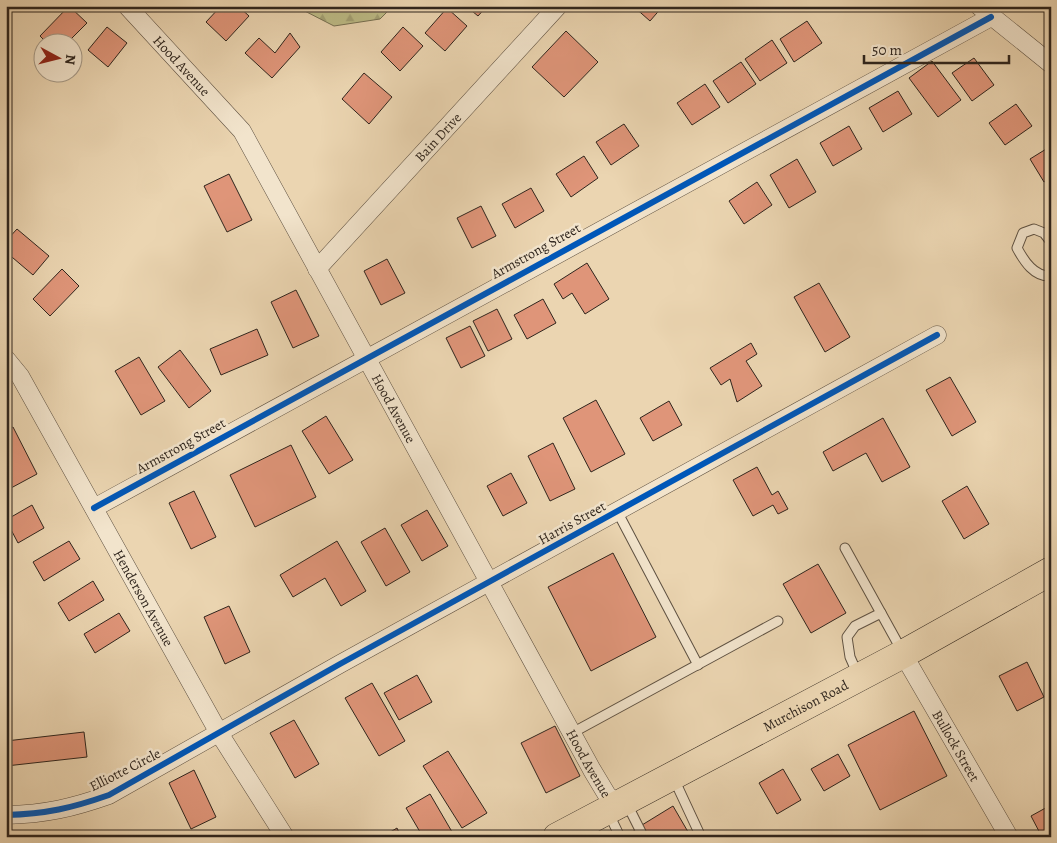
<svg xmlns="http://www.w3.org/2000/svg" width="1057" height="843" viewBox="0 0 1057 843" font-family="Alegreya,serif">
  <defs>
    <pattern id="forest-firs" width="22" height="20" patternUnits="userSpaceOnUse" patternTransform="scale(1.25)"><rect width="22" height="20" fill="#bdbc87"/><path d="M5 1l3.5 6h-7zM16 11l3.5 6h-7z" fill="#a3a174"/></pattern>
  </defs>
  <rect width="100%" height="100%" fill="#ebd5b1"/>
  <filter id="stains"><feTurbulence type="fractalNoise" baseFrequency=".004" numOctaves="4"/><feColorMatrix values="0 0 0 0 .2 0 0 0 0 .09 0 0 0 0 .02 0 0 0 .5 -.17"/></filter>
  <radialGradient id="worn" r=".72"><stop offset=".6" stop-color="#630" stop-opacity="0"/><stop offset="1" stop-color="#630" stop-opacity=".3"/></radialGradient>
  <path fill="url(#forest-firs)" stroke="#767052" d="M295,6H393L380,19L334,26Z"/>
  <g fill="#df9579" stroke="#2f251d">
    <path d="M69,6L87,23L68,42H46L40,36Z"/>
    <path d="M221,6H238L249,16L226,41L206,22Z"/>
    <path d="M466,6H487L478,16Z"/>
    <path d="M633,6H663L650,21Z"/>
    <path d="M447,8L467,26L445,51L425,33Z"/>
    <path d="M807,21L822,43L794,62L780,39Z"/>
    <path d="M107,27L127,43L108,67L88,50Z"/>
    <path d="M403,27L423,46L400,71L381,52Z"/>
    <path d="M566,31L598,62L564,97L532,67Z"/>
    <path d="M290,33L300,47L272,78L245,53L259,38L275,53Z"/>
    <path d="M772,40L787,63L760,81L745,59Z"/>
    <path d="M974,58L994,85L972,101L952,73Z"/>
    <path d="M932,61L961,100L938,117L909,78Z"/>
    <path d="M741,62L756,84L728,103L713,81Z"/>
    <path d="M364,73L392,97L369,124L342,99Z"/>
    <path d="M705,84L720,107L692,125L677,103Z"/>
    <path d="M898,91L912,114L883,132L869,108Z"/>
    <path d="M1016,104L1032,126L1005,145L989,123Z"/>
    <path d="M624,124L639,146L611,165L596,142Z"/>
    <path d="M849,126L862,149L833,166L820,143Z"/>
    <path d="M1051,146V178L1044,182L1030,159Z"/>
    <path d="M584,156L598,178L571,197L556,174Z"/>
    <path d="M797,159L816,192L789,208L770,175Z"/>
    <path d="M229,174L252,220L227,232L204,186Z"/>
    <path d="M757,182L772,205L744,224L729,201Z"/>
    <path d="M531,188L544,211L515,228L502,204Z"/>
    <path d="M481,206L496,236L472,248L457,218Z"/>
    <path d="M17,229L49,256L33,275L6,252V241Z"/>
    <path d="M387,259L405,293L381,305L364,271Z"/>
    <path d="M587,263L609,299L585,314L572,293L563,299L554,284Z"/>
    <path d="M62,269L79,286L50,316L33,299Z"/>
    <path d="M819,283L850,337L825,352L794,297Z"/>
    <path d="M296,290L319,336L293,348L271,302Z"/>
    <path d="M543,299L556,323L527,339L514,315Z"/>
    <path d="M497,309L512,339L488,351L473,321Z"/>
    <path d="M470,326L485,356L461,368L446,338Z"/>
    <path d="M257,329L268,355L221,375L210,349Z"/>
    <path d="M751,343L757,354L746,361L762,386L737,402L730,379L721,385L710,368Z"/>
    <path d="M180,350L211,391L189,408L158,367Z"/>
    <path d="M139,357L165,401L141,415L115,371Z"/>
    <path d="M950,377L976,422L952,436L926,390Z"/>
    <path d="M596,400L625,454L591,472L563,418Z"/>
    <path d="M669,401L682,425L653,441L640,418Z"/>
    <path d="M326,416L353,460L329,474L302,431Z"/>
    <path d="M883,418L910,467L882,482L866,453L833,471L823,452Z"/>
    <path d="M13,427L37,474L11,488L6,478V430Z"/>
    <path d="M553,443L575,489L550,501L528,456Z"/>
    <path d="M291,445L316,497L255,527L230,475Z"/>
    <path d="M757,467L772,495L778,491L788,509L778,514L773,505L753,516L733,480Z"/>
    <path d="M511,473L527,503L503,516L487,486Z"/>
    <path d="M967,486L989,524L964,539L942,501Z"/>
    <path d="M194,491L216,537L191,549L169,503Z"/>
    <path d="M32,505L44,528L18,543L6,520Z"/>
    <path d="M427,510L448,546L422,561L401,525Z"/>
    <path d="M385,528L410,572L386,586L361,542Z"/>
    <path d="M69,541L80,559L44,581L33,562Z"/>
    <path d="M337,541L366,591L341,606L325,578L293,597L280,575Z"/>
    <path d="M613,553L656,637L591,671L548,587Z"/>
    <path d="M818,564L846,613L811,633L783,584Z"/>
    <path d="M93,581L104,600L69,621L58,603Z"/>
    <path d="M229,606L250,652L225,664L204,617Z"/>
    <path d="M119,613L130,631L95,653L84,634Z"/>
    <path d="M1027,662L1044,697L1017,711L999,676Z"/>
    <path d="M417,675L432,702L399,720L384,693Z"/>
    <path d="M372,683L405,741L379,756L345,698Z"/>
    <path d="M914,711L947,776L880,810L848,745Z"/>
    <path d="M294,720L319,764L295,778L270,733Z"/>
    <path d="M555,726L580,776L546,793L521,743Z"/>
    <path d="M84,732L87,757L6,766V741Z"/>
    <path d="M448,751L487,813L462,828L423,766Z"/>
    <path d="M838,754L850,776L824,791L811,769Z"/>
    <path d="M783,769L801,800L777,814L759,783Z"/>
    <path d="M194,770L216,817L191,829L169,783Z"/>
    <path d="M430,794L455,837H423L406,808Z"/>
    <path d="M1051,805V834L1042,837L1031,816Z"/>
    <path d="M673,806L691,837H649L642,825Z"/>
    <path d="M397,828L401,837H382Z"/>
  </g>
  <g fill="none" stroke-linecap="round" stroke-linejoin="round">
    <defs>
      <g id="lane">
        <path d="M1051,242L1044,233L1034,229L1023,233L1017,248C1024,261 1034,277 1051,276"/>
        <path d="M618,513L698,665"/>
        <path d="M845,548L902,651"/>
        <path d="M858,675L850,657L847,637L855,626L881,613"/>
        <path d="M572,733L778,621"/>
        <path d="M674,779L701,837"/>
        <path d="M627,804L641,832L634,837"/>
        <path d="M609,814L620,837"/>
      </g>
      <g id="street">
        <path id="s1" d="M127,6L242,131L592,770L607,795L618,805"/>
        <path d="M979,6L1051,64"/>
        <path id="s2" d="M317,269L558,6"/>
        <path id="s3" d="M6,359L20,376L219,733L285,837"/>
        <path d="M94,508L991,17"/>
        <path id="s4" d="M903,654L1009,837"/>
        <path d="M6,815C46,814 72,808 109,795L340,664L937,335"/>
      </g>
      <g id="primary">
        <path id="s5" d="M557,837L903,654L1051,571"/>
      </g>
    </defs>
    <use href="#lane" stroke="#5e5142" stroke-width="11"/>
    <use href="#street" stroke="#5e5142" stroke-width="19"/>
    <use href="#primary" stroke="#2f251d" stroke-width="29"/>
    <use href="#lane" stroke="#f2e4cc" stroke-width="9"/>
    <use href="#street" stroke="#f2e4cc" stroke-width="18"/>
    <use href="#primary" stroke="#ebd5b1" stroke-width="28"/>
    <defs>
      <g id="cycleway">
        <path d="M94,508L991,17"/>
        <path d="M6,815C46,814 72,808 109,795L340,664L937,335"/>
      </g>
    </defs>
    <use href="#cycleway" stroke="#f2e4cc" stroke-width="9"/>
    <use href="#cycleway" stroke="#0057b8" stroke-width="6"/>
  </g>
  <g text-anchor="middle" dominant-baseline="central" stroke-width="5" stroke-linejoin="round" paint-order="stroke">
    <g font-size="14" fill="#2f251d" stroke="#f2e4cc">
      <text stroke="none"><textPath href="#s1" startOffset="81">Hood Avenue</textPath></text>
      <text stroke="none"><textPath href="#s2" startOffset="179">Bain Drive</textPath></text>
      <text transform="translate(536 251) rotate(-29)">Armstrong Street</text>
      <text stroke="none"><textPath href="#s1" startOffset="486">Hood Avenue</textPath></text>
      <text transform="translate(181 446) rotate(-29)">Armstrong Street</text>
      <text transform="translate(572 523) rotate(-29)">Harris Street</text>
      <text stroke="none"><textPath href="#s3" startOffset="276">Henderson Avenue</textPath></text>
      <text stroke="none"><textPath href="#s5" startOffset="281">Murchison Road</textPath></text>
      <text stroke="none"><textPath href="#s4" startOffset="106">Bullock Street</textPath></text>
      <text stroke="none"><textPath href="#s1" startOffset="891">Hood Avenue</textPath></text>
      <text transform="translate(125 770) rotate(-27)">Elliotte Circle</text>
    </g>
  </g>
  <rect width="1057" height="843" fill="none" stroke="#ebd5b1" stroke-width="25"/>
  <rect x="8" y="8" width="1042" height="828" fill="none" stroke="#2f251d" stroke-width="2.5"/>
  <rect x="12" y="12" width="1032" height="818" fill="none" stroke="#2f251d"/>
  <g transform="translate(58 58) rotate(97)"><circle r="24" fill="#f2e4cc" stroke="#a49886"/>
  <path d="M0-4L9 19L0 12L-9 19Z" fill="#8f2418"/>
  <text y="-8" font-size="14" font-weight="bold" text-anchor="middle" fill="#2f251d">N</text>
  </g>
  <path d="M864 55v8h145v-8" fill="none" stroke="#2f251d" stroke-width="2.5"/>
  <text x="872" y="55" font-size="15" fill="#2f251d" stroke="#f2e4cc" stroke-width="4" paint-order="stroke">50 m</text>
  <rect width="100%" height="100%" filter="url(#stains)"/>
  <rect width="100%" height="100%" fill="url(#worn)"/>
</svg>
